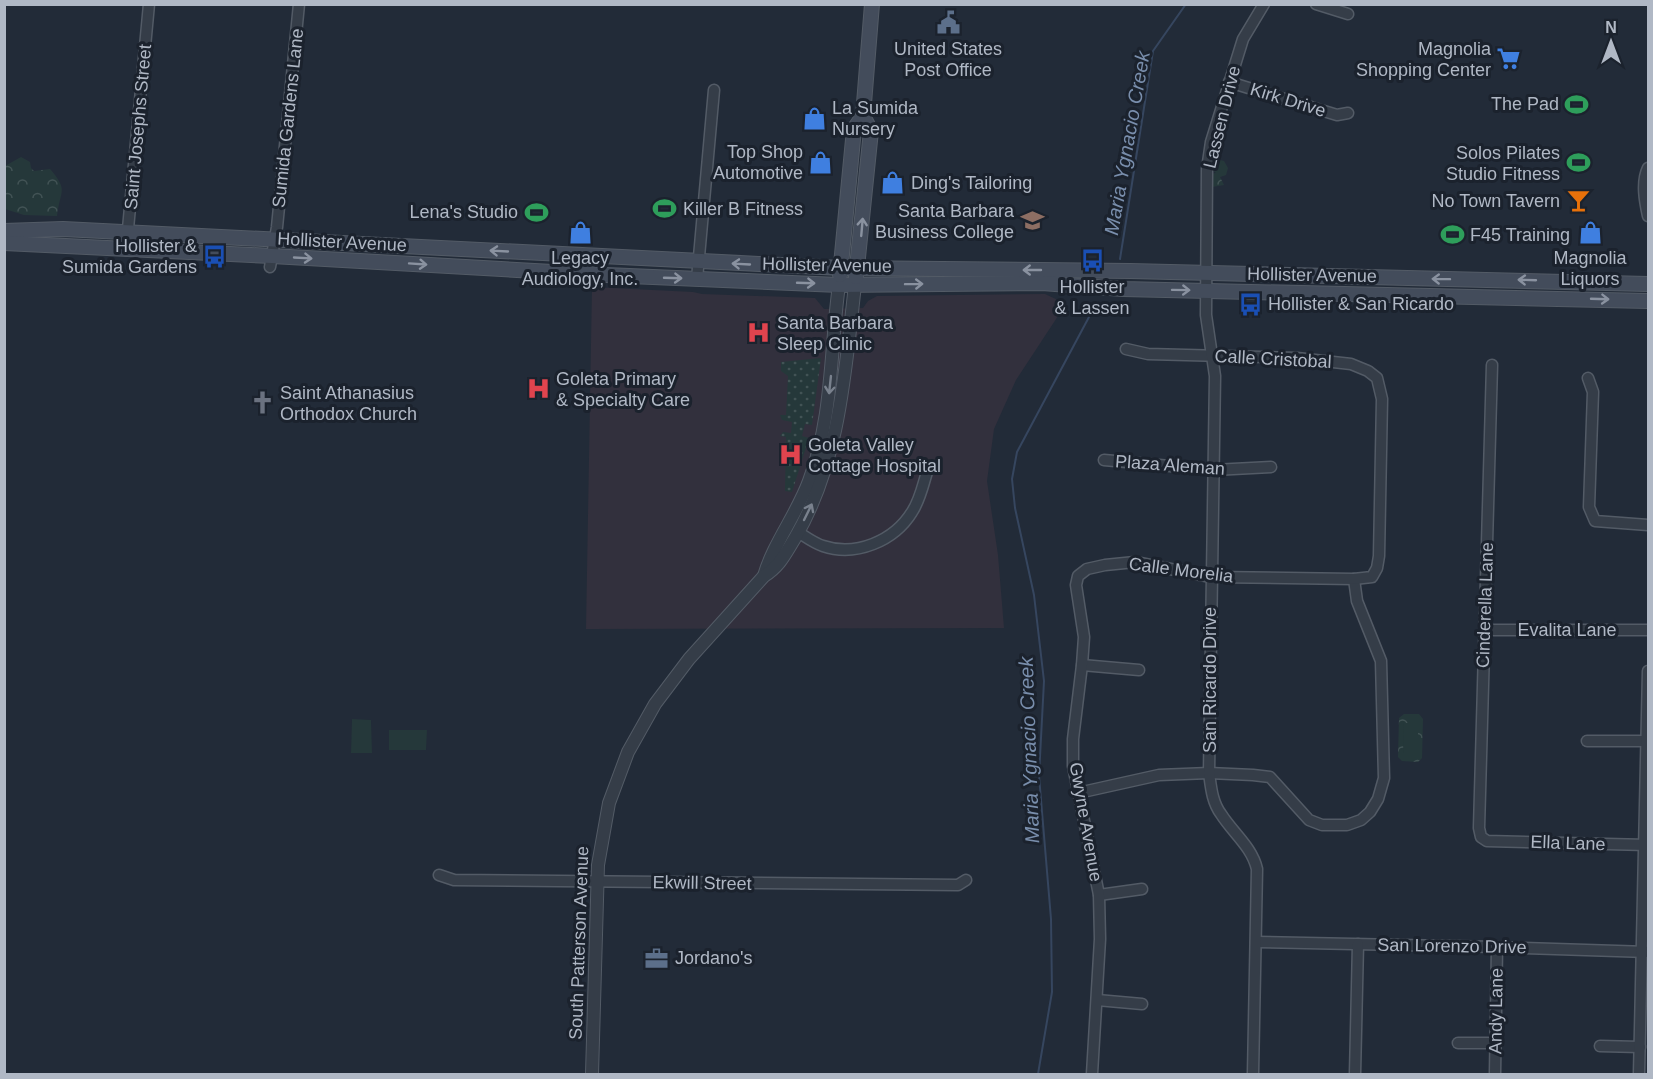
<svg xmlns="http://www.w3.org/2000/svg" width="1653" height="1079" viewBox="0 0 1653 1079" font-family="Arial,sans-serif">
  <defs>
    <pattern id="grass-dots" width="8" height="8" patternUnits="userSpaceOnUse" patternTransform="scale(1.5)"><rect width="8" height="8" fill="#25383a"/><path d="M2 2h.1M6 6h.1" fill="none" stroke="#425355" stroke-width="1.8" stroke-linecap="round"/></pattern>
    <pattern id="forest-crowns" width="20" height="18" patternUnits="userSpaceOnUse" patternTransform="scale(1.5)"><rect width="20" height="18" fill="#25383a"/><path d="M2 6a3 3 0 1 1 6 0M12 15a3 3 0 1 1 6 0" fill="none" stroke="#425355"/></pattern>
  </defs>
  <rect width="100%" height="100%" fill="#222b38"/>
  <path fill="#32303d" d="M592,287L693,292L702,294L815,298L824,309L863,308L868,301L877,296L1045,294L1060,301V313L1016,380L994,429L987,481L998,555L1004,628L586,629Z"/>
  <path fill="url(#grass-dots)" d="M821,358L812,425L805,424L802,436L809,438L792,492L785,491L786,437L780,436L783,432L791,433L792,422L782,420L780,415H786L788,376L781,371V362Z"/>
  <g fill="url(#forest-crowns)">
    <path d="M21,157L30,162L31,168L34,171L50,169C69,191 60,190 57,216L24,215L5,209V166Z"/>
    <path d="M1216,159L1224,161L1228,168L1226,175L1220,177L1224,185L1212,187L1210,174L1216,173L1212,170V161L1215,162Z"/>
    <path d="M1404,714H1419L1423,719L1422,758L1418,762L1402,761L1398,757L1399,718Z"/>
  </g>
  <g fill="#25383a">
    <path d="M352,719L371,720L372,753H351Z"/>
    <path d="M1404,723H1418V753H1403Z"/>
    <path d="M389,730H427L426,750H389Z"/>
  </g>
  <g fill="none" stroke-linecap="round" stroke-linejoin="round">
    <g stroke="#36465f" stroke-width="2">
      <path d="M1120,259L1153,51L1186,4"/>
      <path d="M1038,1074L1052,992L1051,919L1039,776L1044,681L1034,595L1015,508L1012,479L1017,452L1097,302"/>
    </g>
    <defs>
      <g id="minor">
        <path d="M1316,4L1348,14"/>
        <path d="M1229,82L1337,115L1348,113"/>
        <path d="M1648,168C1641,182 1645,202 1648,216"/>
        <path d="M126,250L149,4"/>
        <path d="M270,267L277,227L299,4"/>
        <path d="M697,279L714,90"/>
        <path d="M1492,365L1479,828L1481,837L1487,841L1648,845"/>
        <path d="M1588,378L1593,392L1589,507L1595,521L1648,525"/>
        <path d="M1104,460L1214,470L1271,467"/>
        <path d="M798,532C806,537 814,543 823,546C856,557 894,541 912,512C920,500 923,485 927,472"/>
        <path d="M1485,630H1648"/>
        <path d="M1082,665L1139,670"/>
        <path d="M1587,741H1646"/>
        <path d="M1078,793L1159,775L1209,773L1253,775L1270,777L1309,820L1322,825H1347L1361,820L1370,812L1378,799L1384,778L1381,661L1357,601L1354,579"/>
        <path d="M439,875L454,880L958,885L966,880"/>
        <path d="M1099,895L1142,889"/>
        <path d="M1256,942L1497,947L1648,952"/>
        <path d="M1097,1000L1142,1004"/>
        <path d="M1458,1043H1496"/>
        <path d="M1600,1046L1640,1047"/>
        <path d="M1092,1074L1100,939L1099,895L1073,766V739L1082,665L1084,637L1076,585L1078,576L1087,569L1105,565L1135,562L1211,577L1354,579L1372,577L1377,568L1379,556L1382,399L1377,378L1368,371L1351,364L1297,358L1148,354L1126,349"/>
        <path d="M1253,1074L1257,869C1252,847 1233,833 1221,814C1212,802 1211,787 1209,773L1215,376L1206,315L1207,169L1211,142L1243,39L1264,4"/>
        <path d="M1355,1074L1358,944"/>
        <path d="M1495,1074L1497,947"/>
        <path d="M1639,1074L1648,671"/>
      </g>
      <g id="tertiary">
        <path d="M764,576C773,544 797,514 809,481C833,418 830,350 839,285"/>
        <path d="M592,1074L598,865L609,803L628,752L655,704L689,659L764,576C780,566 785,554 795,538C840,461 845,372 855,285"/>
      </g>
      <g id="secondary">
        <path d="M4,231L63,229L841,268L1130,271L1648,284"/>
        <path d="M4,243L272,256L606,275L839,285L1042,283L1123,289L1648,301"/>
        <path d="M840,275L854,129L863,116L872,4"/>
        <path d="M856,277L871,131L863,116"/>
      </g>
    </defs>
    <use href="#minor" stroke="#535b66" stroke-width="13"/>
    <use href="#tertiary" stroke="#535b66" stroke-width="14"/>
    <use href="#secondary" stroke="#535b66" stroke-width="16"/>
    <use href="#minor" stroke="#353d48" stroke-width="10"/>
    <use href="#tertiary" stroke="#353d48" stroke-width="12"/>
    <use href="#secondary" stroke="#434c5b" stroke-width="14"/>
  </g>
  <defs><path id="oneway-shaft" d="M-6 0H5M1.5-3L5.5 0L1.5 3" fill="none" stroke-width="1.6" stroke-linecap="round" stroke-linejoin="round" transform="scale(1.5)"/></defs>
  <g stroke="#8a92a0">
    <use href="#oneway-shaft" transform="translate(862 227) rotate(-85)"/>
    <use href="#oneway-shaft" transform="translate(499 251) rotate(-177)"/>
    <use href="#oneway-shaft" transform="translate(303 258) rotate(3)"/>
    <use href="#oneway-shaft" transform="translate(418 264) rotate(4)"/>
    <use href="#oneway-shaft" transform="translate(741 264) rotate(-177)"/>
    <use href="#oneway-shaft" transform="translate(1032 270) rotate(-180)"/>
    <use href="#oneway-shaft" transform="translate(673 278) rotate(2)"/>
    <use href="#oneway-shaft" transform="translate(1441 279) rotate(-179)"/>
    <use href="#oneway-shaft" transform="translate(1527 280) rotate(-178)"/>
    <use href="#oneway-shaft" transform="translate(806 283) rotate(2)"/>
    <use href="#oneway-shaft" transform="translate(914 284) rotate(-1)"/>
    <use href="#oneway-shaft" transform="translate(1181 290) rotate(1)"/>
    <use href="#oneway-shaft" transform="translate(1600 299) rotate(2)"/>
  </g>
  <g stroke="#79818d">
    <use href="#oneway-shaft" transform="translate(830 385) rotate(96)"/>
    <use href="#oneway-shaft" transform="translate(808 512) rotate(-64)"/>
  </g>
  <defs>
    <symbol id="civic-bare" viewBox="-9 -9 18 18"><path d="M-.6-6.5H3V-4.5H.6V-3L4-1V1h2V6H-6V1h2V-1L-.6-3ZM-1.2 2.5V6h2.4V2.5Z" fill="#5c6f8a" stroke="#1b222d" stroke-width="2.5" paint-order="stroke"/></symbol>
    <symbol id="supermarket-bare" viewBox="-9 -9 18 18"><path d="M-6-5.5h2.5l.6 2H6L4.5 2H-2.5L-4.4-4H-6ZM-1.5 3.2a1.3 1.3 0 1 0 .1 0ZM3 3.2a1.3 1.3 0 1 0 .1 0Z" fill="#3f7fe0" stroke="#1b222d" stroke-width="2.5" paint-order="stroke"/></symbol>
    <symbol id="stadium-bare" viewBox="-9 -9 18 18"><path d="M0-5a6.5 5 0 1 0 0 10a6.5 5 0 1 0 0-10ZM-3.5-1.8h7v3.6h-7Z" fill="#2e9e5b" stroke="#1b222d" stroke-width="2.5" paint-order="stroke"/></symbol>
    <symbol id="shop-bare" viewBox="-9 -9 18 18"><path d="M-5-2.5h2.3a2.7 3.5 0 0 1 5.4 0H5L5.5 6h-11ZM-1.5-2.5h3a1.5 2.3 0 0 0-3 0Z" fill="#3f7fe0" stroke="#1b222d" stroke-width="2.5" paint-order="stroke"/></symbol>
    <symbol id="bar-bare" viewBox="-9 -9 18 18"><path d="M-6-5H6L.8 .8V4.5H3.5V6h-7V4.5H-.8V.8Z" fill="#e8710a" stroke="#1b222d" stroke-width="2.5" paint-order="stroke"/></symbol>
    <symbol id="school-bare" viewBox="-9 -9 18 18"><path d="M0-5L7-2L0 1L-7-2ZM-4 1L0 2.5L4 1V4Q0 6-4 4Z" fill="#8d6e63" stroke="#1b222d" stroke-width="2.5" paint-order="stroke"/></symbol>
    <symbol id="bus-bare" viewBox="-9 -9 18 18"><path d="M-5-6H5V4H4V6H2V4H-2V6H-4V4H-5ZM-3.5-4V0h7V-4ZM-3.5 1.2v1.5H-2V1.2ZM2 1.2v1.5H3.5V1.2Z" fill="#1a4fb4" stroke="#1b222d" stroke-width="2.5" paint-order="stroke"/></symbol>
    <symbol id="hospital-bare" viewBox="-9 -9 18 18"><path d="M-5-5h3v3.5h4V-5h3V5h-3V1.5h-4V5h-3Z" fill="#e0444e" stroke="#1b222d" stroke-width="2.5" paint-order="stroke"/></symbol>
    <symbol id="church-bare" viewBox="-9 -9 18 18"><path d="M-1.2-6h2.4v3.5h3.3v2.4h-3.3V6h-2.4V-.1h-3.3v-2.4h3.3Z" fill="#6b7280" stroke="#1b222d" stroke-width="2.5" paint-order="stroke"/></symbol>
    <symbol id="office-bare" viewBox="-9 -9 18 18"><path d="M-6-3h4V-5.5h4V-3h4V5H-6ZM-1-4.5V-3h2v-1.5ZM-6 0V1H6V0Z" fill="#5c6f8a" stroke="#1b222d" stroke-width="2.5" paint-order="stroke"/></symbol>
  </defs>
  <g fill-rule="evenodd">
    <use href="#civic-bare" x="932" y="6" width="33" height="33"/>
    <use href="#supermarket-bare" x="1492" y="42" width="33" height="33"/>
    <use href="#stadium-bare" x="1560" y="88" width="33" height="33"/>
    <use href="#shop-bare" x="798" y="102" width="33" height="33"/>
    <use href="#shop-bare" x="804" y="146" width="33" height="33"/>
    <use href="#stadium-bare" x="1562" y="146" width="33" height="33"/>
    <use href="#shop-bare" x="876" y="166" width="33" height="33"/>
    <use href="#bar-bare" x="1562" y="184" width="33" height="33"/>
    <use href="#stadium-bare" x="648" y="192" width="33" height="33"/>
    <use href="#stadium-bare" x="520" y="196" width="33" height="33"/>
    <use href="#school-bare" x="1016" y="204" width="33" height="33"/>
    <use href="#shop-bare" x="564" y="216" width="33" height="33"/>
    <use href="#shop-bare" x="1574" y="216" width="33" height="33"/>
    <use href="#stadium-bare" x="1436" y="218" width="33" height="33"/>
    <use href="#bus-bare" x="198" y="240" width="33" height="33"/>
    <use href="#bus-bare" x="1076" y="244" width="33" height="33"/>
    <use href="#bus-bare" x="1234" y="288" width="33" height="33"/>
    <use href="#hospital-bare" x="742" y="316" width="33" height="33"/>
    <use href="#hospital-bare" x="522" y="372" width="33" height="33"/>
    <use href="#church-bare" x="246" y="386" width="33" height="33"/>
    <use href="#hospital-bare" x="774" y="438" width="33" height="33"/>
    <use href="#office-bare" x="640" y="942" width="33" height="33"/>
  </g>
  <g text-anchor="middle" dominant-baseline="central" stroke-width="6" stroke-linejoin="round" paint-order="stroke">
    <g font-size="18" fill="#b0b8c5" stroke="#1b222d" text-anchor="start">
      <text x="948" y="49" text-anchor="middle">United States<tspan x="948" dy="21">Post Office</tspan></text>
      <text x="1491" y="49" text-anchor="end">Magnolia<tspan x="1491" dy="21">Shopping Center</tspan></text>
      <text x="1559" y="104" text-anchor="end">The Pad</text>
      <text x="832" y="108">La Sumida<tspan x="832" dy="21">Nursery</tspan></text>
      <text x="803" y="152" text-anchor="end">Top Shop<tspan x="803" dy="21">Automotive</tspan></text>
      <text x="1560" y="153" text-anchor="end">Solos Pilates<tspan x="1560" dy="21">Studio Fitness</tspan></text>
      <text x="911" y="183">Ding's Tailoring</text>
      <text x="1560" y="201" text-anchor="end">No Town Tavern</text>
      <text x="683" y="209">Killer B Fitness</text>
      <text x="1014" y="211" text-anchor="end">Santa Barbara<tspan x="1014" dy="21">Business College</tspan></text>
      <text x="518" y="212" text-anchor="end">Lena's Studio</text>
      <text x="1470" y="235">F45 Training</text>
      <text x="197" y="246" text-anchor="end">Hollister &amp;<tspan x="197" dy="21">Sumida Gardens</tspan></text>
      <text x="580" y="258" text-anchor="middle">Legacy<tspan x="580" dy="21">Audiology, Inc.</tspan></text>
      <text x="1590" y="258" text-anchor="middle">Magnolia<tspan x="1590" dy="21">Liquors</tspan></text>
      <text x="1092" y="287" text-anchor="middle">Hollister<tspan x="1092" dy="21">&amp; Lassen</tspan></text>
      <text x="1268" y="304">Hollister &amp; San Ricardo</text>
      <text x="777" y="323">Santa Barbara<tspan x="777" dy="21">Sleep Clinic</tspan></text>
      <text x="556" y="379">Goleta Primary<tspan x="556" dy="21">&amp; Specialty Care</tspan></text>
      <text x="280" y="393">Saint Athanasius<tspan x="280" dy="21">Orthodox Church</tspan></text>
      <text x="808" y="445">Goleta Valley<tspan x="808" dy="21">Cottage Hospital</tspan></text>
      <text x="675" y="958">Jordano's</text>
    </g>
    <g font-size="18" fill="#b0b8c5" stroke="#1b222d">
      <text transform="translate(1288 100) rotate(17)">Kirk Drive</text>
      <text transform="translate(1222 117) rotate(-76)">Lassen Drive</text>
      <text transform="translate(288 118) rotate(-84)">Sumida Gardens Lane</text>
      <text transform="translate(138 127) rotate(-85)">Saint Josephs Street</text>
      <text transform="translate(342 242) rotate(3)">Hollister Avenue</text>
      <text transform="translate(827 265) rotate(1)">Hollister Avenue</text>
      <text transform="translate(1312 275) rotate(1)">Hollister Avenue</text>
      <text transform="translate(1273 359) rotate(3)">Calle Cristobal</text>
      <text transform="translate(1170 465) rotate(4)">Plaza Aleman</text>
      <text transform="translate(1181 570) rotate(7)">Calle Morelia</text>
      <text transform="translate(1485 605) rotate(-88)">Cinderella Lane</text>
      <text x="1567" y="630">Evalita Lane</text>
      <text transform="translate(1210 680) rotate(-90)">San Ricardo Drive</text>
      <text transform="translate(1086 822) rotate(80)">Gwyne Avenue</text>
      <text transform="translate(1568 843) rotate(2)">Ella Lane</text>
      <text transform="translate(702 883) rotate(1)">Ekwill Street</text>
      <text transform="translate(579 943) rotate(-88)">South Patterson Avenue</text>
      <text transform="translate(1452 946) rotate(1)">San Lorenzo Drive</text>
      <text transform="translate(1496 1011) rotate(-89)">Andy Lane</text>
    </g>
    <g font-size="20" font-style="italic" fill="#798eac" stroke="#1b222d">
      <text transform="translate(1127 143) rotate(-80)">Maria Ygnacio Creek</text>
      <text transform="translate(1029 750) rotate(-92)">Maria Ygnacio Creek</text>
    </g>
  </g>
  <rect width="1653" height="1079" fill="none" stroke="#b0b8c5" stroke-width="12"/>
  <g transform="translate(1611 42)" stroke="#1b222d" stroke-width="4.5" paint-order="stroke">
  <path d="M0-4.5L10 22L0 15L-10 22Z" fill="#b0b8c5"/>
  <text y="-9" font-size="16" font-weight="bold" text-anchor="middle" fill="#b0b8c5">N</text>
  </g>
</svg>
